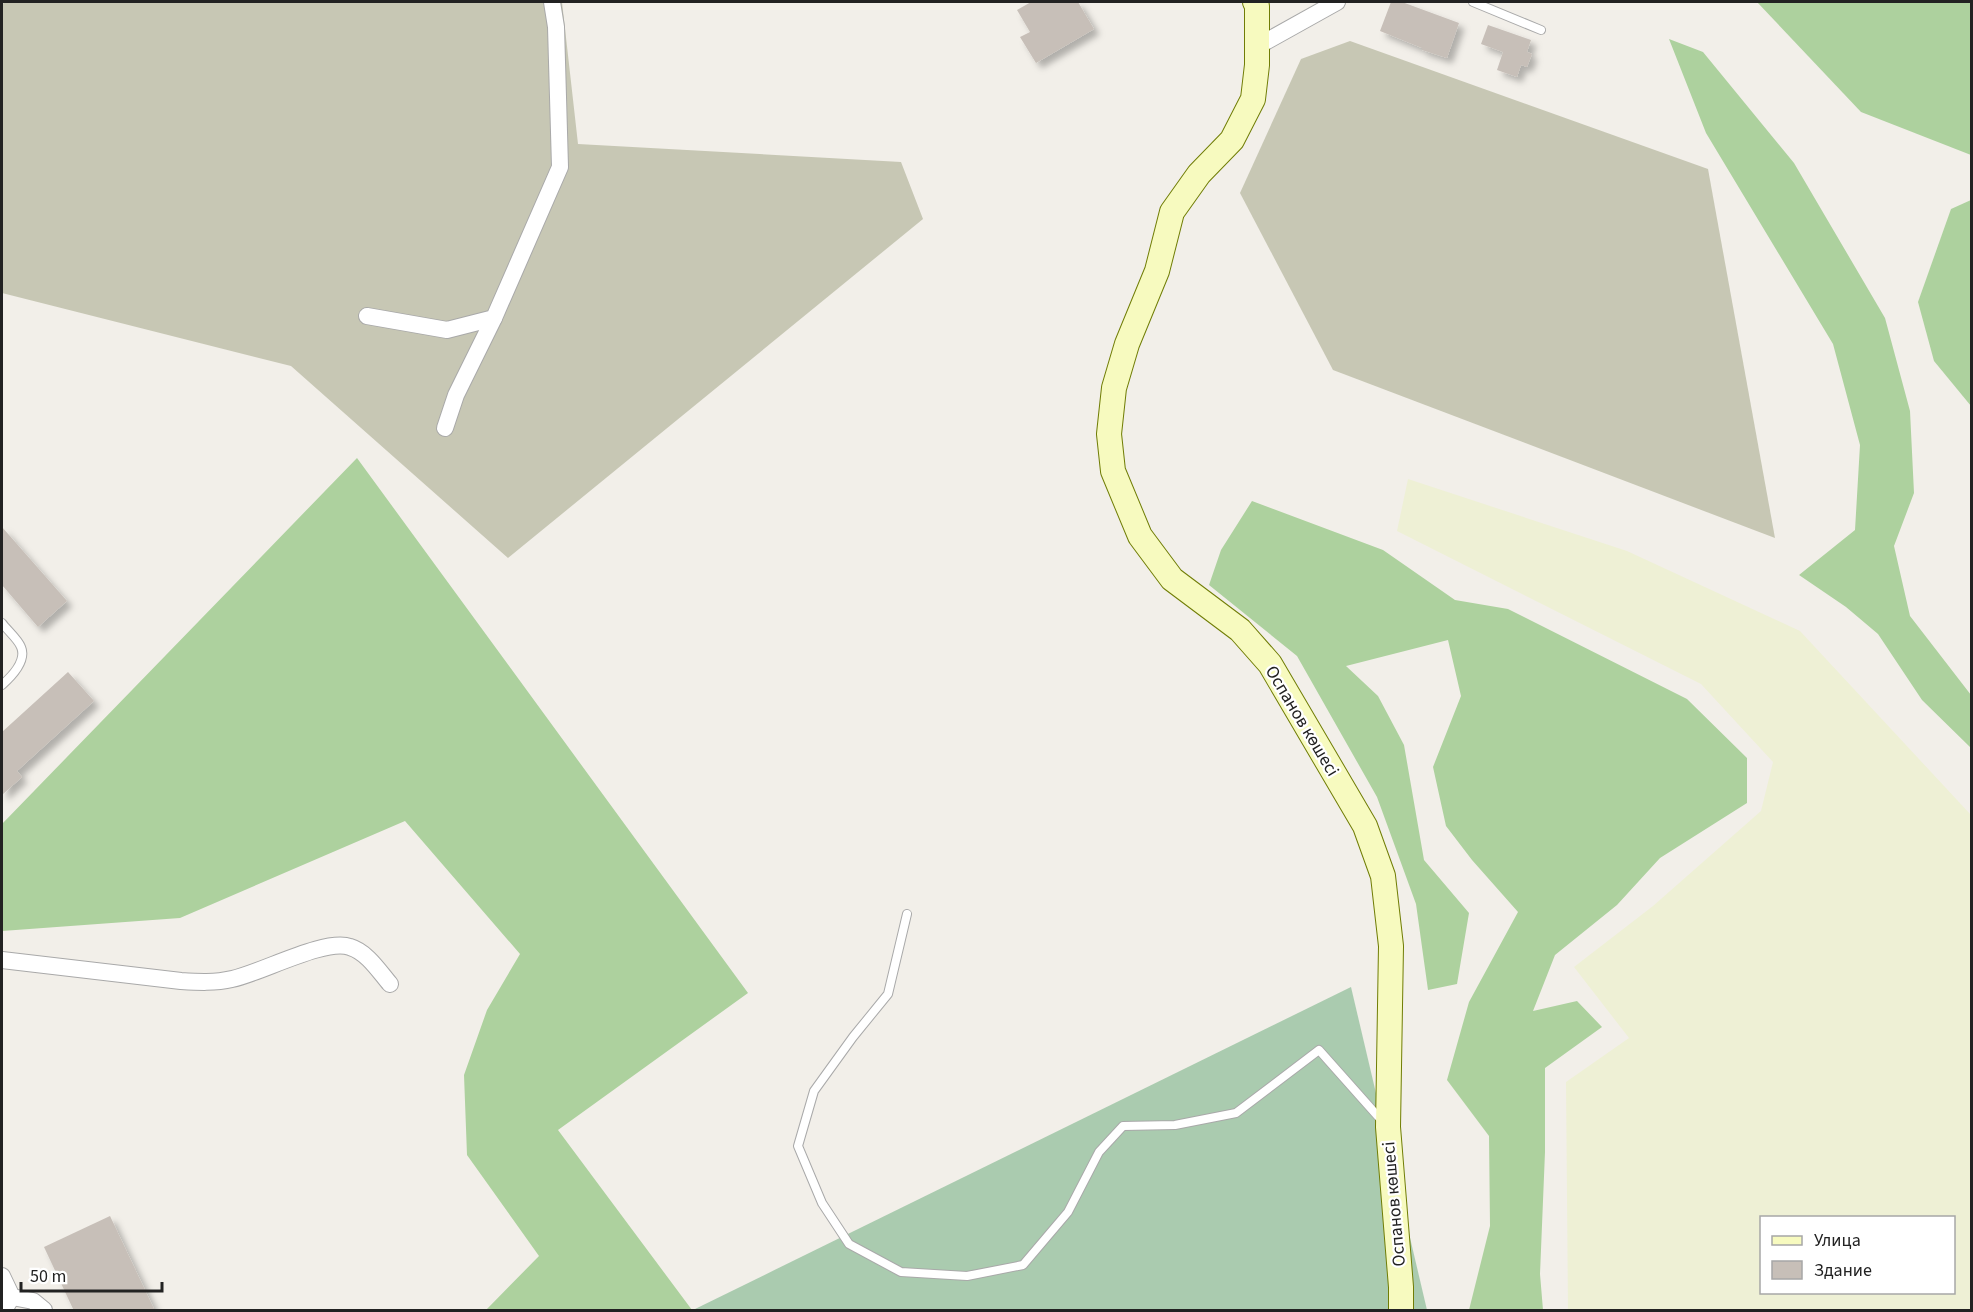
<svg xmlns="http://www.w3.org/2000/svg" width="1973" height="1312" viewBox="0 0 1973 1312" font-family="'Source Sans 3',sans-serif">
  <defs>
    <filter id="shadow"><feDropShadow dx="5.5" dy="5.5" stdDeviation="3" flood-color="#0004"/></filter>
  </defs>
  <rect width="100%" height="100%" fill="#f2efe9"/>
  <g fill="#c7c7b4">
    <path d="M4,2H562L578,144L901,162L923,219L508,558L291,366L2,293V6Z"/>
    <path d="M1350,41L1708,169L1775,538L1333,370L1240,193L1301,59Z"/>
  </g>
  <path fill="#eef0d5" fill-rule="evenodd" d="M1408,479L1627,551L1800,631L1971,815V1310H1568L1566,1082L1629,1038L1574,967L1653,906L1761,811L1773,762L1701,684L1397,531ZM1762,1218H1954V1292H1762Z"/>
  <g fill="#add19e">
    <path d="M1757,2H1971V155L1861,112Z"/>
    <path d="M1669,39L1703,52L1794,163L1885,318L1910,411L1914,493L1894,546L1910,616L1971,695V748L1922,700L1878,634L1846,607L1799,575L1855,530L1860,445L1833,344L1706,133Z"/>
    <path d="M1971,200V406L1934,361L1918,302L1951,209Z"/>
    <path d="M357,458L748,993L558,1130L692,1310H486L539,1256L467,1155L464,1075L487,1010L520,954L405,821L180,918L2,931V824Z"/>
    <path d="M1252,501L1383,550L1455,600L1508,609L1687,699L1747,758V803L1660,858L1617,905L1555,955L1533,1011L1577,1001L1602,1027L1545,1068V1152L1540,1274L1543,1310H1469L1490,1226L1489,1136L1447,1080L1469,1002L1518,912L1472,860L1446,826L1433,767L1461,696L1448,640L1346,666L1378,696L1404,745L1424,860L1469,913L1457,984L1428,990L1416,904L1377,797L1297,656L1209,585L1221,550Z"/>
  </g>
  <path fill="#aacbaf" d="M1351,987L1427,1310H693Z"/>
  <g fill="#c7bfb8" filter="url(#shadow)">
    <path d="M1031,2H1078L1094,29L1036,63L1020,37L1030,32L1017,10Z"/>
    <path d="M1391,2H1402L1459,23L1447,58L1422,50V48L1380,31Z"/>
    <path d="M1488,25L1531,40L1527,52L1532,54L1527,67L1521,65L1517,77L1497,70L1503,52L1481,44Z"/>
    <path d="M2,527L67,601L38,627L2,585Z"/>
    <path d="M68,672L94,701L17,771L22,777L2,795V732Z"/>
    <path d="M110,1216L155,1311H74L44,1247Z"/>
  </g>
  <g fill="none" stroke-linecap="round" stroke-linejoin="round">
    <defs>
      <g id="lane">
        <path d="M1473,2L1541,30"/>
        <path d="M2,623C7,630 18,639 21,647C27,661 11,677 2,685"/>
        <path d="M907,914L888,994L853,1037L814,1091L798,1146L822,1203L849,1244L901,1272L967,1276L1023,1265L1068,1212L1099,1152L1123,1126L1175,1125L1236,1113L1319,1050L1383,1122"/>
      </g>
      <g id="street">
        <path d="M1258,46L1337,2"/>
        <path d="M367,316L447,330L494,318L560,167L556,27L552,2"/>
        <path d="M445,428L456,395L494,318"/>
        <path d="M2,960L181,981C198,982 215,983 232,979C261,973 325,938 350,947C367,952 379,971 390,984"/>
        <path d="M2,1276L12,1297"/>
        <path d="M12,1297L33,1301L44,1310"/>
        <path d="M4,1310L12,1297"/>
      </g>
      <path id="secondary" d="M1255,2L1257,6V65L1253,99L1232,140L1199,174L1172,212L1157,271L1127,344L1114,388L1109,434L1113,471L1140,536L1172,579L1240,630L1270,664L1365,826L1383,876L1391,946L1388,1127L1401,1287V1310"/>
    </defs>
    <use href="#lane" stroke="#a9a9a9" stroke-width="10"/>
    <use href="#street" stroke="#a9a9a9" stroke-width="18"/>
    <use href="#secondary" stroke="#707d05" stroke-width="26"/>
    <use href="#lane" stroke="#fff" stroke-width="8"/>
    <use href="#street" stroke="#fff" stroke-width="16"/>
    <use href="#secondary" stroke="#f7fabf" stroke-width="24"/>
  </g>
  <g text-anchor="middle" dominant-baseline="central" stroke-width="4.5" stroke-linejoin="round" paint-order="stroke">
    <g font-size="18" fill="#222" stroke="#fff">
      <text transform="translate(1302 721) rotate(59)">Оспанов көшесі</text>
      <text transform="translate(1394 1204) rotate(-95)">Оспанов көшесі</text>
    </g>
  </g>
  <rect width="1973" height="1312" fill="none" stroke="#222222" stroke-width="6"/>
  <rect x="1760" y="1216" width="195" height="78" fill="#ffffff" stroke="#a7a7a7" stroke-width="1.5"/>
  <rect x="1772" y="1236" width="30" height="9" fill="#f7fabf" stroke="#a7a7a7" stroke-width="1.5"/>
  <text x="1814" y="1246" font-size="18" fill="#222222">Улица</text>
  <rect x="1772" y="1261" width="30" height="18" fill="#c7bfb8" stroke="#a7a7a7" stroke-width="1.5"/>
  <text x="1814" y="1276" font-size="18" fill="#222222">Здание</text>
  <path d="M21 1282v9h141v-9" fill="none" stroke="#222222" stroke-width="3"/>
  <text x="30" y="1282" font-size="18" fill="#222222" stroke="#ffffff" stroke-width="4.5" paint-order="stroke">50 m</text>
</svg>
